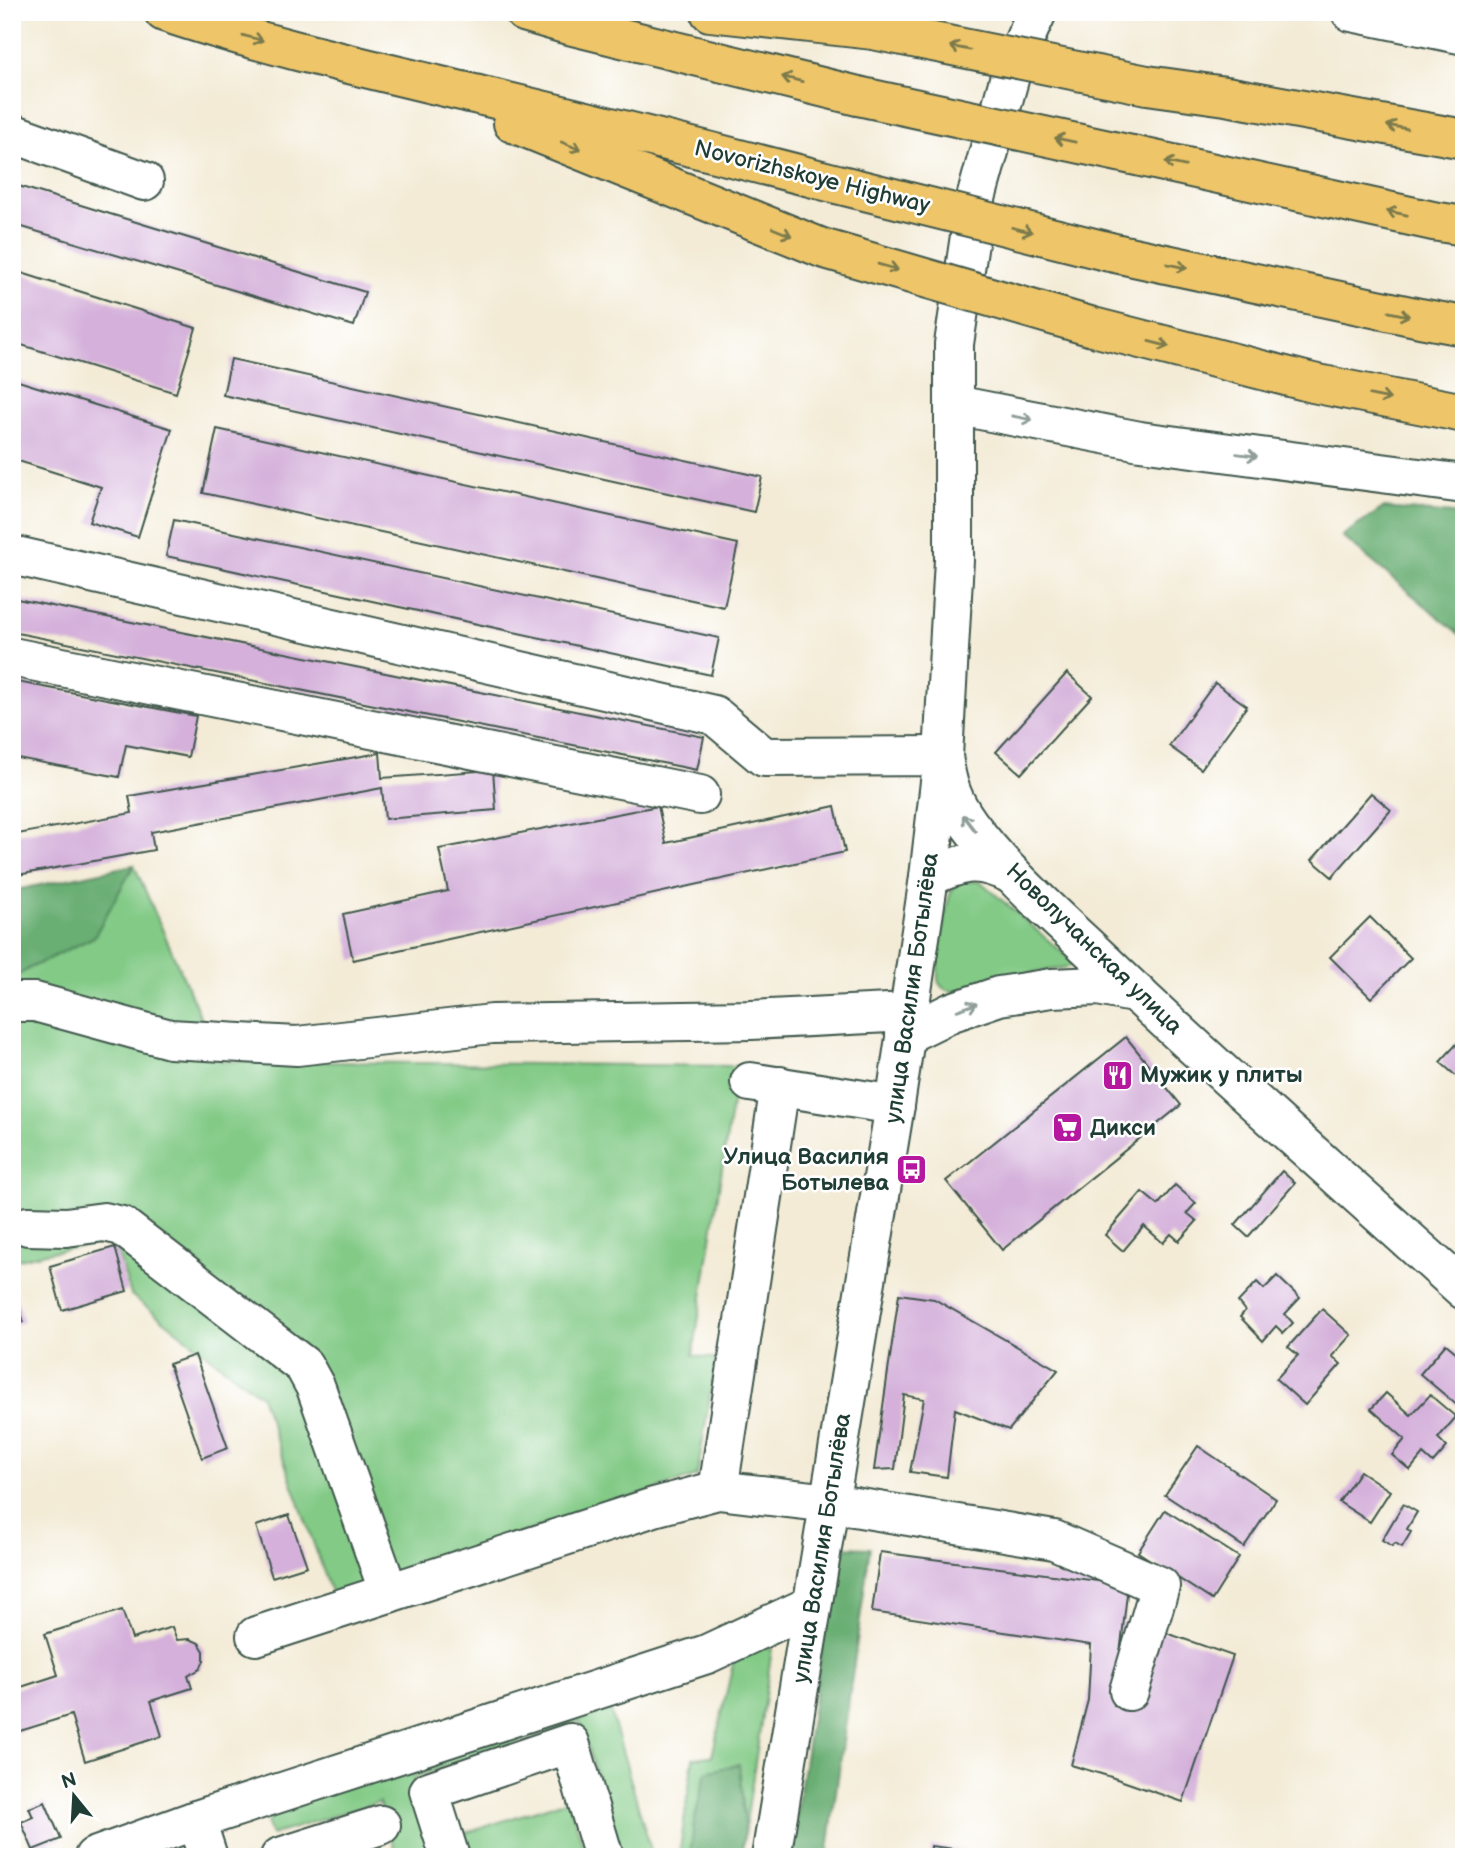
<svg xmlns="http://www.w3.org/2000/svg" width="1476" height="1869" viewBox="0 0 1476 1869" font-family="'Balsamiq Sans',sans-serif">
  <rect width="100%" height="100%" fill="#fff"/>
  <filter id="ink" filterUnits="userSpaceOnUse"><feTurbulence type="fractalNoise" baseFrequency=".0143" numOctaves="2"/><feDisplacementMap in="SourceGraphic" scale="14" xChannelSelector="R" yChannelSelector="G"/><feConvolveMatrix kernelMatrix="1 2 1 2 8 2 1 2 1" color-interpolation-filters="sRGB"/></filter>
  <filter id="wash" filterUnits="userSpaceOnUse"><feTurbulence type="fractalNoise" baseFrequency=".00686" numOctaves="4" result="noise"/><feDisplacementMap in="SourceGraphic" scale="28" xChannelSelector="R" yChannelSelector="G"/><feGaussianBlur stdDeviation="1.57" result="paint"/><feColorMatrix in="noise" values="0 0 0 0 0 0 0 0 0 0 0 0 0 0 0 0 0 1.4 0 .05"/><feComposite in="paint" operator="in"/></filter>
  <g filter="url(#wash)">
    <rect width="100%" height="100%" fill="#f3ebd6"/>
    <g fill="#82ca86" stroke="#50845d" stroke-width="2">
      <path d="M134,865L220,1061L738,1066L693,1355L716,1359L697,1476L332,1595L261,1396L131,1295L114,1241L45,1253L12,1261V891Z"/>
      <path d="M959,881L981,882L1071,960L1072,965L1068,967L1032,973L958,992C951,992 943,990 939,983C934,975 946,906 950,895C951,890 956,885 959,881Z"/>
      <path d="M754,1642L772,1649L741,1857H679L693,1758L712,1756L736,1651Z"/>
      <path d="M606,1695L653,1857H621L580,1721L413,1778L437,1857H397L379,1802L271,1835L267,1824L274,1811Z"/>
      <path d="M568,1800L587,1857H463L456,1836Z"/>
    </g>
    <g fill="#69ae73" stroke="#447654" stroke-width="2">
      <path d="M1383,508L1464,515V638L1342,536Z"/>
      <path d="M134,865L94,937L32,967L12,979V891Z"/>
      <path d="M837,1547L870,1548L827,1857H790Z"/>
      <path d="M739,1764L745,1826L741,1857H690L694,1822L706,1772Z"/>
    </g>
    <g id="blocks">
      <g fill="#d4b0da">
        <path d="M12,184L365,292L354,326L12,224Z"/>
        <path d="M12,270L196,328L176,393L12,342Z"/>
        <path d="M231,359L762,477L754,512L223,395Z"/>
        <path d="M12,379L172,429L138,537L89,522L101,487L12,459Z"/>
        <path d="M217,429L738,544L724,607L203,493Z"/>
        <path d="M174,520L719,638L711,675L166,556Z"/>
        <path d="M12,598L704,737L697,770L12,632Z"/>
        <path d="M1067,673L1092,696L1021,774L996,752Z"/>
        <path d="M12,681L196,716L188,757L126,745L119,777L12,757Z"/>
        <path d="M1215,683L1247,706L1201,769L1169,746Z"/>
        <path d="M380,753L382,778L493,770L496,810L385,819L382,788L151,832L154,850L12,876V835L132,813L129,796Z"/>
        <path d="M1371,793L1391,810L1332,877L1312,860Z"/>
        <path d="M658,806L666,843L835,806L845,852L353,960L343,914L448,891L439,849Z"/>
        <path d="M1370,917L1411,958L1371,998L1330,957Z"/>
        <path d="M1464,1036V1083L1440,1062Z"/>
        <path d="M1126,1037L1181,1105L1002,1250L946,1181Z"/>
        <path d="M1282,1171L1295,1183L1248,1237L1235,1225Z"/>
        <path d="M1175,1185L1196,1203L1187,1213L1197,1221L1179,1241L1171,1234L1163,1243L1144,1226L1123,1251L1105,1235L1142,1192L1158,1205Z"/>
        <path d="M115,1247L127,1291L62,1310L50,1266Z"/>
        <path d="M1277,1276L1300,1298L1285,1314L1293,1323L1283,1333L1276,1326L1263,1341L1240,1317L1245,1311L1238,1302L1257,1282L1264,1289Z"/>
        <path d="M12,1284L24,1322L12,1326Z"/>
        <path d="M899,1294L934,1299L1058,1370L1009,1430L955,1409L947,1477L910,1472L924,1399L904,1395L895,1469L874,1470Z"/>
        <path d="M1322,1309L1351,1335L1332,1356L1341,1364L1305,1405L1276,1379L1298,1355L1288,1347Z"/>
        <path d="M1446,1344L1464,1359V1411L1420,1374Z"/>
        <path d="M195,1355L228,1448L202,1458L169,1364Z"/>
        <path d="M1386,1393L1411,1415L1430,1395L1456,1417L1438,1438L1447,1447L1433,1463L1423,1454L1410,1470L1392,1455L1405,1439L1371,1409Z"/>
        <path d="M1198,1446L1276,1499L1244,1547L1165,1495Z"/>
        <path d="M1360,1471L1390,1491L1370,1522L1339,1502Z"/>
        <path d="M1403,1504L1417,1512L1407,1529L1411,1532L1402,1547L1395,1543L1392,1546L1382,1540Z"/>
        <path d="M1165,1510L1239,1557L1212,1600L1138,1552Z"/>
        <path d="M289,1515L307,1566L272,1577L256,1526Z"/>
        <path d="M880,1552L1128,1585L1114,1706L1130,1710L1158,1630L1233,1656L1183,1802L1108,1776L1071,1765L1088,1700L1091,1645L872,1612Z"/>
        <path d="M122,1610L132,1639L172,1627L177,1640L190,1639L199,1643L204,1651V1661L200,1669L188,1676L192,1688L151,1701L162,1736L85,1761L71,1715L17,1732L12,1716V1690L58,1675L45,1634Z"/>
        <path d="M45,1802L61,1839L33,1850L21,1822L33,1817L29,1808Z"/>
        <path d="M931,1846L991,1854V1857H930Z"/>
      </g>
    </g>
  </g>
  <g filter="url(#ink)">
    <use href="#blocks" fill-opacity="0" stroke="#3f574c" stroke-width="2"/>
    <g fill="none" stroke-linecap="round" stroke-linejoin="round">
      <defs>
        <g id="minor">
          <path d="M1351,12L1464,35"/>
          <path d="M12,133L144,181"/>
          <path d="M955,405L1140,441L1464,484"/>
          <path d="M12,555L714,715L764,757L943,756C947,785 952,800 969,824C1007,876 1064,924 1110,968C1225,1078 1346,1183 1464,1290"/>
          <path d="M12,657L700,795"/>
          <path d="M929,877C964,861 978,858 1013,875"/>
          <path d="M12,1002H35L170,1039L297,1046L492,1024L751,1020L909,1012"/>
          <path d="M905,1035L952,1012L999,996L1052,988L1098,986L1138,994"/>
          <path d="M750,1082L895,1105"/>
          <path d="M28,1226L66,1227L104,1222L122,1226L304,1366L316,1388L389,1593"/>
          <path d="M718,1490L780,1086"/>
          <path d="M256,1636L654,1507L718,1490L830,1503L1054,1540L1160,1586L1129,1691"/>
          <path d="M196,1820L208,1857"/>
          <path d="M94,1857L196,1820L707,1654L812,1605"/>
          <path d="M280,1857L381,1825"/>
          <path d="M450,1857L429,1791L570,1743L604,1857"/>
          <path d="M771,1857L895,1105L929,877L943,756L954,560V344L975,202L1013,65L1037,12"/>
        </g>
        <g id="highway">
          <path d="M164,12C269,47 379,71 487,97C604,125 721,154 837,184"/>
          <path d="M524,12L565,24L858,96"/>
          <path d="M710,12L873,30"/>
          <path d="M1147,85L1226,96L1464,139"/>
          <path d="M513,123L822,248"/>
          <path d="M1132,155L1433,221L1464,226"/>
          <path d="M1110,252L1420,318L1464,326"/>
          <path d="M1093,327L1313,383L1464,413"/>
        </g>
      </defs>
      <use href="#minor" stroke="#3f574c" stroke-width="42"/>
      <use href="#highway" stroke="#3f574c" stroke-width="42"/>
      <use href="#minor" stroke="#fff" stroke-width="38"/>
      <use href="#highway" stroke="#eec569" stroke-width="38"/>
      <defs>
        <g id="highway-bridge">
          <path d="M873,30L1147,85"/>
          <path d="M858,96L1132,155"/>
          <path d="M837,184L1110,252"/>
          <path d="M822,248L1093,327"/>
        </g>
      </defs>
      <use href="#highway-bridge" stroke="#3f574c" stroke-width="42" stroke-linecap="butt"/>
      <use href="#highway-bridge" stroke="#eec569" stroke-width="38"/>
    </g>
    <defs><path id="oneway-shaft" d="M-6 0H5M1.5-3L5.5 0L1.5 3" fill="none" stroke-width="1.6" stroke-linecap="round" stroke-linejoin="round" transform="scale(1.75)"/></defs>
    <g stroke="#7c7a4c">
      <use href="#oneway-shaft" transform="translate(253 38) rotate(15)"/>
      <use href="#oneway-shaft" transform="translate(960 48) rotate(-169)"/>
      <use href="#oneway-shaft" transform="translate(792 79) rotate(-166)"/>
      <use href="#oneway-shaft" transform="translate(1397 127) rotate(-170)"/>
      <use href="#oneway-shaft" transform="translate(1065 140) rotate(-168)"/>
      <use href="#oneway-shaft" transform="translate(571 146) rotate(22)"/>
      <use href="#oneway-shaft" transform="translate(1175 164) rotate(-168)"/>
      <use href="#oneway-shaft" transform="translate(1397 213) rotate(-168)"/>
      <use href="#oneway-shaft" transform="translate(1022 230) rotate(14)"/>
      <use href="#oneway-shaft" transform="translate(782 232) rotate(22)"/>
      <use href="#oneway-shaft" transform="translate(1177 266) rotate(12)"/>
      <use href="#oneway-shaft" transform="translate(888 267) rotate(16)"/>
      <use href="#oneway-shaft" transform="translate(1399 314) rotate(12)"/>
      <use href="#oneway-shaft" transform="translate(1159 344) rotate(14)"/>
      <use href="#oneway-shaft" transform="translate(1380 397) rotate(11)"/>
    </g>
    <g stroke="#8f9e9a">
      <use href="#oneway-shaft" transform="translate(1022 418) rotate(11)"/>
      <use href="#oneway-shaft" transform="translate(1247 455) rotate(8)"/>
      <use href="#oneway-shaft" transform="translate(969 823) rotate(-127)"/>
      <use href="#oneway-shaft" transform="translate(967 1007) rotate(-19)"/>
    </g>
  </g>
  <defs>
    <symbol id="restaurant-square" viewBox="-11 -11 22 22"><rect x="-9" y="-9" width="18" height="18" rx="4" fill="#b5179e" stroke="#fff"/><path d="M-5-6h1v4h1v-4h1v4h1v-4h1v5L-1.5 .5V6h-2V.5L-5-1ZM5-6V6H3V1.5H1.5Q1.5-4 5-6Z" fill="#fff"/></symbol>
    <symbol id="supermarket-square" viewBox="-11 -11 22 22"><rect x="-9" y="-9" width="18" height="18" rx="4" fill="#b5179e" stroke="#fff"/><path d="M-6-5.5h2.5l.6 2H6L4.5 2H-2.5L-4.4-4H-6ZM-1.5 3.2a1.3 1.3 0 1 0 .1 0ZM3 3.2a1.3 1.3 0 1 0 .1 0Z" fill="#fff"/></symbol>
    <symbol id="bus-square" viewBox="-11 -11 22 22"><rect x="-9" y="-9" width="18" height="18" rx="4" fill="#b5179e" stroke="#fff"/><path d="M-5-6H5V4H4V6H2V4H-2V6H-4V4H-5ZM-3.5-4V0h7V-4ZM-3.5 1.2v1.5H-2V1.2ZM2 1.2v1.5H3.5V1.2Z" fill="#fff"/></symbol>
  </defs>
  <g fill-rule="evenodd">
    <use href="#restaurant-square" x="1100" y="1058" width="35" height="35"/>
    <use href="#supermarket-square" x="1050" y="1110" width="35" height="35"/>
    <use href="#bus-square" x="894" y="1152" width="35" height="35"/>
  </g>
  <g text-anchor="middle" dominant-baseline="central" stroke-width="5" stroke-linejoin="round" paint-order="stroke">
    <g font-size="23" fill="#1f3d34" stroke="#fff">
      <text transform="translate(812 177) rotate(14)">Novorizhskoye Highway</text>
      <text transform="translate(1094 949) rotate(44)">Новолучанская улица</text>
      <text transform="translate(912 988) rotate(-82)">улица Василия Ботылёва</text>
      <text transform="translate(822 1548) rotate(-81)">улица Василия Ботылёва</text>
    </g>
    <g font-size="23" font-weight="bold" fill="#1f3d34" stroke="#fff" text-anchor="start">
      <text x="1140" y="1075">Мужик у плиты</text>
      <text x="1090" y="1128">Дикси</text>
      <text x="889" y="1157" text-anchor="end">Улица Василия<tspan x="889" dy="26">Ботылева</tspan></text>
    </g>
  </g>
  <rect width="1476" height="1869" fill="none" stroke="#fff" stroke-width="42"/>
  <g transform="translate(74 1796) rotate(342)" stroke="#ffffff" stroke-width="5" paint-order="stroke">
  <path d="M0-5L12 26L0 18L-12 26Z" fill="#1f3d34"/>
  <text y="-10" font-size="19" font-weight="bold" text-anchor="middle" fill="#1f3d34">N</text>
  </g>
</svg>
